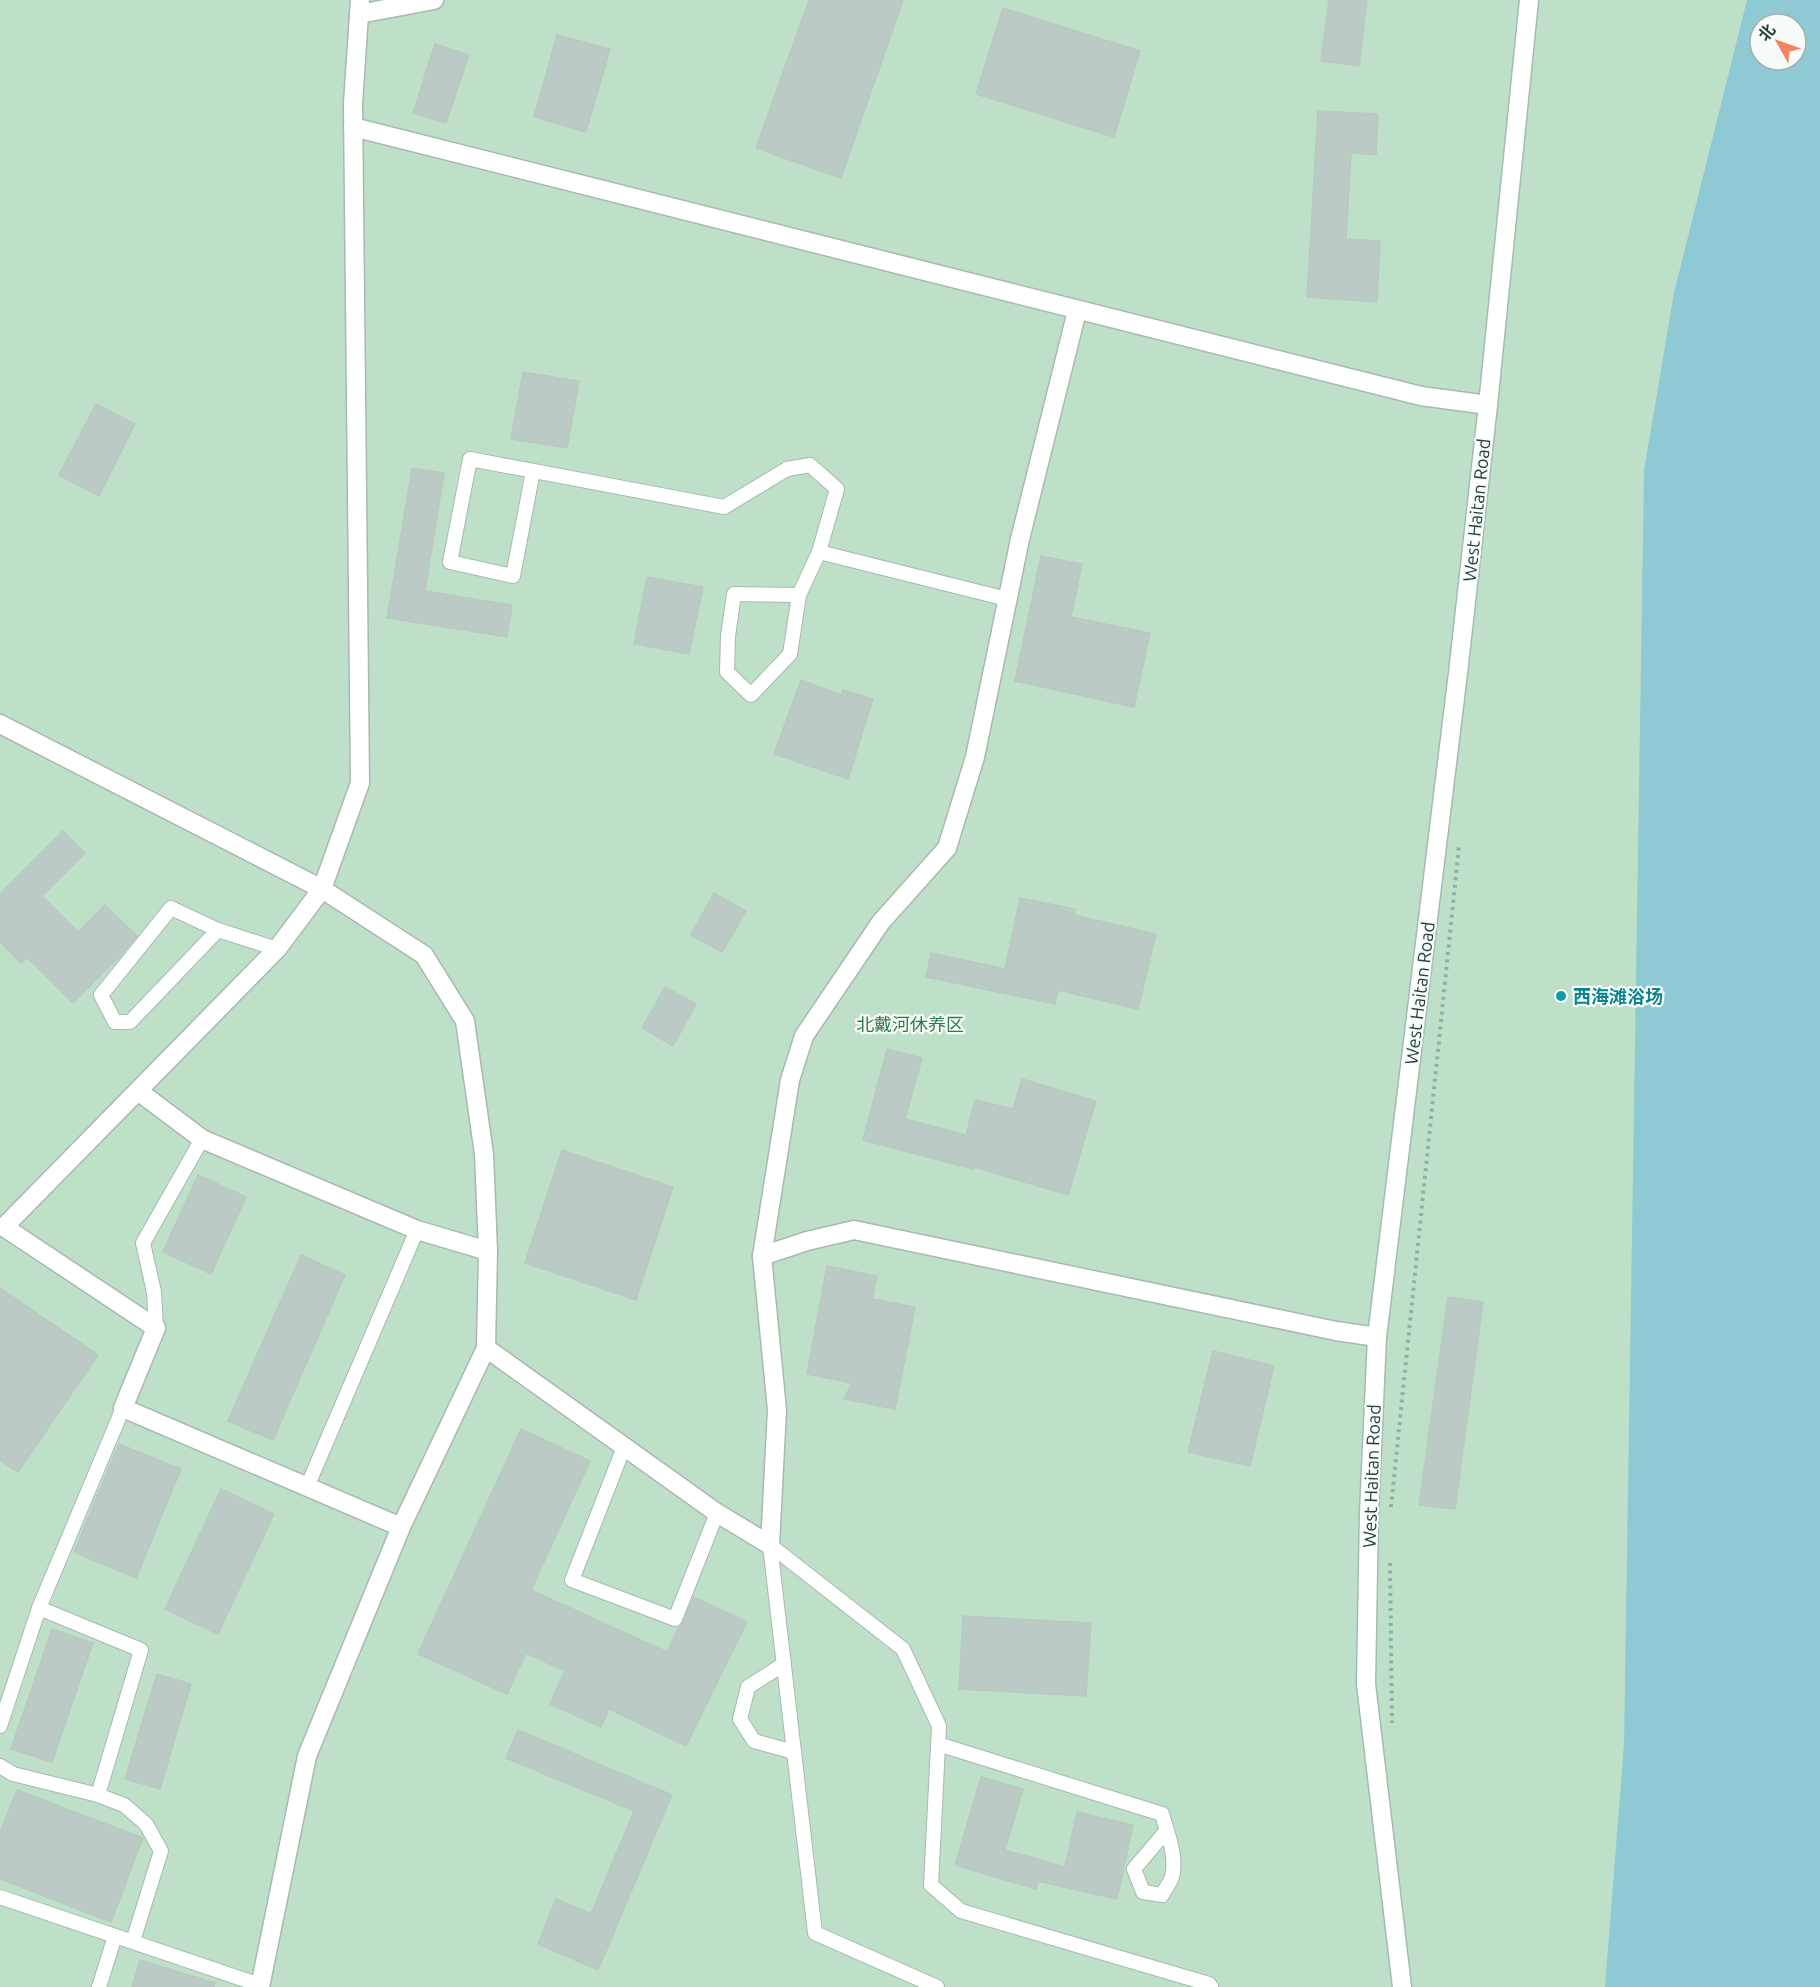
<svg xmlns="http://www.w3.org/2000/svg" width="1820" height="1987" viewBox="0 0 1820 1987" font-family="Ubuntu,'Noto Sans SC',sans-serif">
  <rect width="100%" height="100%" fill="#e6efeb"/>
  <path fill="#bfe0c8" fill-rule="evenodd" d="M0,0H1820V1987H0ZM1760,24H1796V60H1760Z"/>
  <path fill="#8ec9d4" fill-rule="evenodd" d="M1747,0H1820V1987H1605L1624,1744L1644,470L1674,293ZM1760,24H1796V60H1760Z"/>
  <g fill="#bbcac4" stroke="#b8c9c2" stroke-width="1.5">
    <path d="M809,0H903L841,178L756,148Z"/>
    <path d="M1329,0H1367L1359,66L1321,61Z"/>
    <path d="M1003,8L1140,51L1114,137L976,94Z"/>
    <path d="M557,35L610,49L586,132L534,117Z"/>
    <path d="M435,44L469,55L446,123L413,113Z"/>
    <path d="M1318,111L1378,114L1376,155L1351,153L1346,239L1380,241L1377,302L1307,297Z"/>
    <path d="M523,372L579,381L567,448L511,439Z"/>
    <path d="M96,404L135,424L99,496L59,475Z"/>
    <path d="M412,468L444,473L425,591L512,605L507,637L387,618Z"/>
    <path d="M1041,556L1082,564L1071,617L1150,633L1134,707L1015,681Z"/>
    <path d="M647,577L703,587L689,654L634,644Z"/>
    <path d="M801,680L841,695L843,690L873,699L848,779L774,754Z"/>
    <path d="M63,831L85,853L42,896L78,932L105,905L137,936L122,954L73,1003L27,957L21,963L0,942V894Z"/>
    <path d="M714,893L746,911L722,952L691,935Z"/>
    <path d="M1020,898L1075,909L1074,915L1156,934L1138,1009L1058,990L1055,1004L926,977L931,953L1005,969Z"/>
    <path d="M665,987L696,1004L673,1046L642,1028Z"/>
    <path d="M887,1049L922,1058L905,1119L966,1135L975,1100L1013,1109L1022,1079L1096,1101L1068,1195L974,1167L973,1169L863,1140Z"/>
    <path d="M562,1150L673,1187L636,1300L525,1263Z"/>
    <path d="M198,1175L246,1197L211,1274L163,1252Z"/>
    <path d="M301,1255L345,1275L273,1440L228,1421Z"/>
    <path d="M827,1266L877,1276L872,1299L915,1307L895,1409L844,1399L852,1383L807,1374Z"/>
    <path d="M0,1288L98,1355L18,1472L0,1460Z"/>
    <path d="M1448,1297L1483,1302L1455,1509L1419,1505Z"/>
    <path d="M1213,1351L1274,1366L1250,1466L1188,1452Z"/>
    <path d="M521,1429L590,1461L531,1590L667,1652L679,1627L683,1622L694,1597L747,1622L686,1746L609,1709L601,1727L550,1704L565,1671L526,1653L507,1694L418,1654Z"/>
    <path d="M119,1444L181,1469L136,1578L74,1552Z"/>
    <path d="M221,1489L274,1514L218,1634L165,1609Z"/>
    <path d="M963,1616L1091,1623L1086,1696L959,1689Z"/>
    <path d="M52,1629L93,1643L52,1762L11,1749Z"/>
    <path d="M157,1674L191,1684L160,1789L125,1779Z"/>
    <path d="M518,1730L672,1795L598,1970L538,1944L556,1899L591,1914L634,1811L506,1758Z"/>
    <path d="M981,1777L1023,1789L1005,1850L1065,1867L1077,1812L1133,1825L1117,1899L1038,1881L1036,1889L955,1865Z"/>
    <path d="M17,1790L143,1838L111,1922L0,1879V1833Z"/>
    <path d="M140,1960L215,1983L214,1987H132Z"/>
  </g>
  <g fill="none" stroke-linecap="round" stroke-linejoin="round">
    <defs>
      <g id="service">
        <path d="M533,471L513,576L450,562L470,459L724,507L787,469L810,465L837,489L819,552L799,595L734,594L728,636L727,672L751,695L790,654L799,595"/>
        <path d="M819,552L1007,599"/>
        <path d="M218,930L130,1022H115L101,995L171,908L218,930L277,949"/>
        <path d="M156,1328L154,1292L143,1243L202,1139"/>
        <path d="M624,1447L572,1580L675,1619L717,1513"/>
        <path d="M307,1487L417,1230"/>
        <path d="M770,1545L903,1649L939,1726L931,1885L961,1911L1209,1984L1211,1987"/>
        <path d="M770,1545L815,1933L937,1987"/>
        <path d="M784,1664L748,1687L740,1719L754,1741L794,1752"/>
        <path d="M0,1726L39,1608L123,1408"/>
        <path d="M938,1744L1162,1814C1168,1835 1177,1856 1172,1877C1170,1883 1165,1889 1162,1895L1143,1892L1134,1869L1167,1830"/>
        <path d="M0,1766L13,1774L98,1795L141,1650L39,1608"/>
        <path d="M98,1795L124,1805L146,1824L161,1851L133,1941"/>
        <path d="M0,1897L260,1985"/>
        <path d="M99,1987L115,1936"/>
      </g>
      <g id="minor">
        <path d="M360,0L353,104L360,783L322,889L277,949L4,1227L156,1328L123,1408L401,1527"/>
        <path d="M359,14L434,0"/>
        <path d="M353,127L1421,396L1488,405"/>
        <path d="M0,724L322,889L424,955L465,1021L484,1154L488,1251L486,1348L401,1527L307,1756L260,1987"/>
        <path d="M138,1091L202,1139L417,1230L488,1251"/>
        <path d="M762,1256L807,1241L854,1230L1336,1331L1377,1337"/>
        <path d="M486,1348L717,1513L770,1545L777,1410L762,1256L790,1080L804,1036L881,922L947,848L975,757L1020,539L1077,311"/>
      </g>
      <path id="secondary" d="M1402,1987L1366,1684L1369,1513L1377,1337L1458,673L1488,405L1529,0"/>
    </defs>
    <use href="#service" stroke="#a8b8b2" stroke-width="16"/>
    <use href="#minor" stroke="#a8b8b2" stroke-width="21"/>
    <use href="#secondary" stroke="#a4bbb3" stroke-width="21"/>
    <g stroke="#86b3a5" stroke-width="4" stroke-dasharray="3 4.5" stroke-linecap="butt">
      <path d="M1391,1507L1459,846"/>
      <path d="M1390,1563L1392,1723"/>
    </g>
    <use href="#service" stroke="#fff" stroke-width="14"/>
    <use href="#minor" stroke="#fff" stroke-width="18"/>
    <use href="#secondary" stroke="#fff" stroke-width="18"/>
  </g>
  <circle fill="#0f9aa8" stroke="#f7fbf9" stroke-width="2" cx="1561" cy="996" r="6"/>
  <g text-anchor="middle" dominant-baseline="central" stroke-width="4.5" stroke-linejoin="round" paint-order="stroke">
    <g font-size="18" fill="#24423a" stroke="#f7fbf9">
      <text transform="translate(1476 510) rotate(-84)">West Haitan Road</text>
      <text transform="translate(1419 993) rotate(-83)">West Haitan Road</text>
      <text transform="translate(1371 1476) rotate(-88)">West Haitan Road</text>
    </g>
    <g font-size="18" font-weight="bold" fill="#0d838f" stroke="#f7fbf9" text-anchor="start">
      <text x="1573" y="996">西海滩浴场</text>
    </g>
    <g font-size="18" fill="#2d7a4b" stroke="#f7fbf9">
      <text x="910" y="1024">北戴河休养区</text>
    </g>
  </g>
  <g transform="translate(1778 42) rotate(310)"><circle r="28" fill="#f7fbf9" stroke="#a3b1ad" stroke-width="1.5"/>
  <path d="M0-4.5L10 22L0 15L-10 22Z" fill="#f4845f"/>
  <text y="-9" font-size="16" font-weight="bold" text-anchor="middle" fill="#24423a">北</text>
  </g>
</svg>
